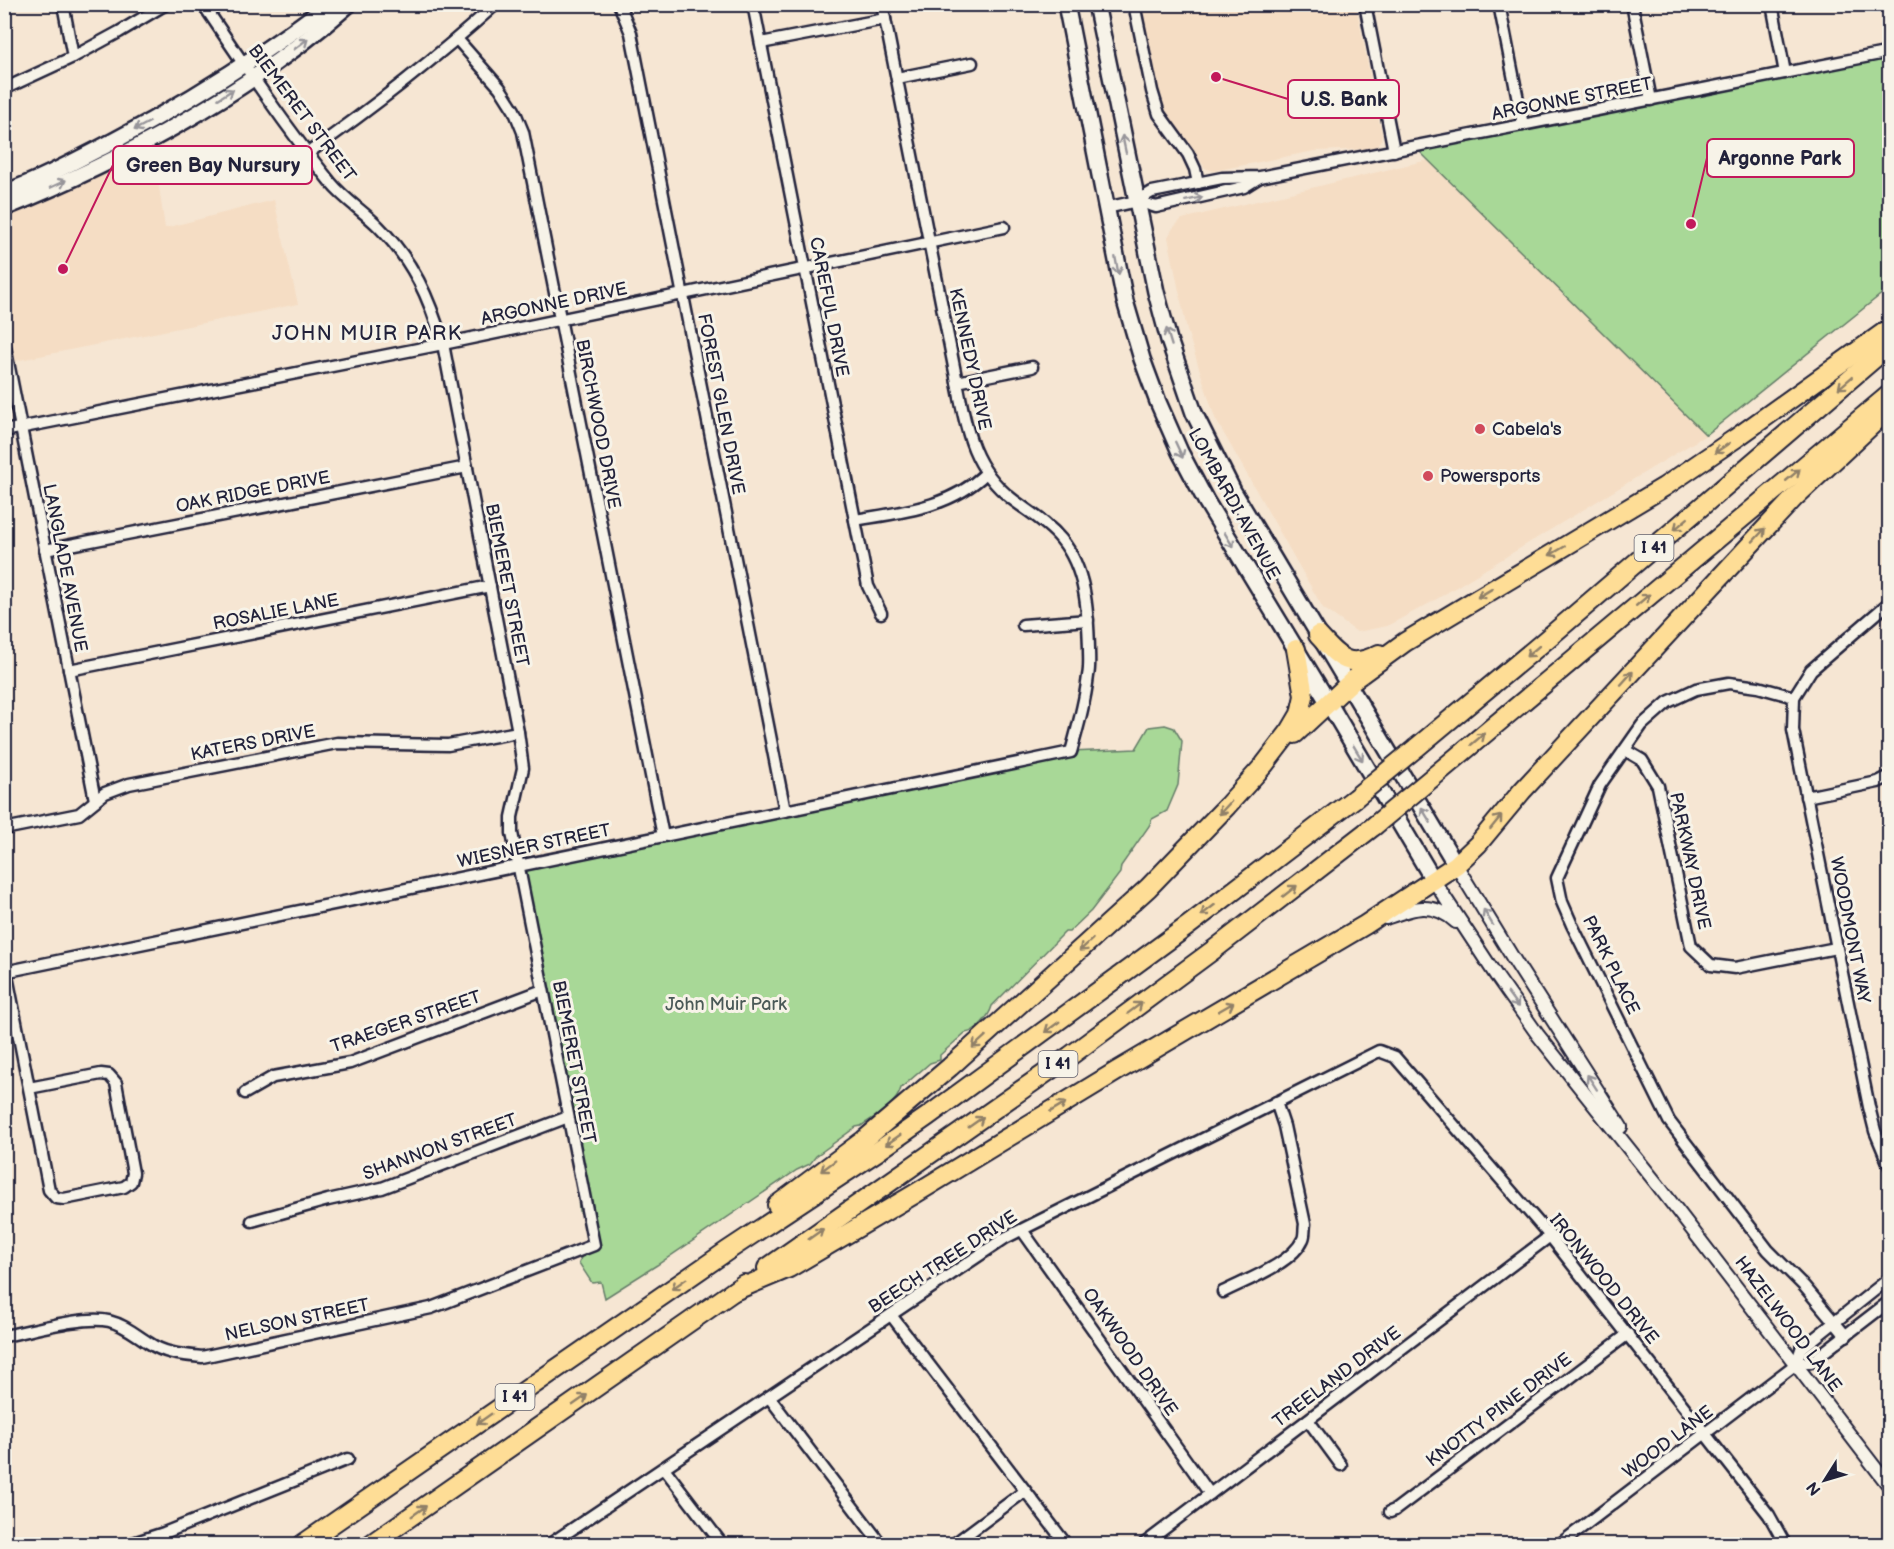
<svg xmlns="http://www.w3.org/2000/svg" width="1894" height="1549" viewBox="0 0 1894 1549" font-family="'Balsamiq Sans',sans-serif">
  <rect width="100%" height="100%" fill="#f6e6d3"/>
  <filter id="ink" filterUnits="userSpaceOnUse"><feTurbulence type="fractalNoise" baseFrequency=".0167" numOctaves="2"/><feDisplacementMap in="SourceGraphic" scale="12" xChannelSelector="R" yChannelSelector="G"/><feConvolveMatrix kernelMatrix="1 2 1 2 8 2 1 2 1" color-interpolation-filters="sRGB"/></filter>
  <g filter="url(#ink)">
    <g fill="#f5ddc4">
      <path d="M1141,5H1356L1382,135L1381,141L1378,146L1371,149L1314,151L1214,171L1205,168L1192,148L1174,125L1164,109L1159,92Z"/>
      <path d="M152,139L165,228L274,200L298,304L5,363V208Z"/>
      <path d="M1428,160L1706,435L1430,603L1387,626L1357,632L1323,608L1215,418L1187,330L1168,237L1173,228L1182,219Z"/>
    </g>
    <g fill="#a8d897" stroke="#657d69" stroke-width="1.5">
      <path d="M1889,58V288L1706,435L1415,147Z"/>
      <path d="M1165,725L1174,728L1182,741L1178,785L1167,811L1152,819L1149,826L1121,866L1120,873L1091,911L1069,932H1065L992,1006C989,1017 976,1032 965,1033L940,1055V1060L930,1063L901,1088C897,1105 874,1117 861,1126L856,1127L816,1156L810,1164L797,1170L657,1265L605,1298L601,1282L592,1283L579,1263L588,1239V1218L579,1211L577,1174L519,866L1071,752L1136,749L1149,727Z"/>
    </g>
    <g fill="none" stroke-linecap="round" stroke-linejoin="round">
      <defs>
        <g id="minor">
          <path d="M63,4L73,57"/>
          <path d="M619,4L631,33L785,811"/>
          <path d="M753,4L868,586L881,613"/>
          <path d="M1134,4L1152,91L1159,114L1188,154L1195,169L1198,183"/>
          <path d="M1365,4L1394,151"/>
          <path d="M1499,4L1523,125"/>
          <path d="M1632,4L1651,100"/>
          <path d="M1772,4L1785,73"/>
          <path d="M457,39L500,88L514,110L523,132L663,836"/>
          <path d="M761,43L885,19"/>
          <path d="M897,78L972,63"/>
          <path d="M4,89L73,57L119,32L166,4"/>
          <path d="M308,153C374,107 436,58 496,4"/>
          <path d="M1137,201L1156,207L1244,187L1260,177"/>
          <path d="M1106,208L1137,201L1152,192L1222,178L1260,177L1890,52"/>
          <path d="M4,342L95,800"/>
          <path d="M957,382L1032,367"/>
          <path d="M4,431L443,344L1004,227"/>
          <path d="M855,520C902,512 950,508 986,473"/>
          <path d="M45,550L467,467"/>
          <path d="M1890,602L1811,670L1794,697L1793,730L1869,1107L1875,1131L1890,1167"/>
          <path d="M1023,625L1088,620"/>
          <path d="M69,670L490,586"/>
          <path d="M1794,697L1758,687L1729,683L1696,689L1668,702L1642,725L1600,785L1557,878L1562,902L1572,925L1669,1121L1768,1250L1804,1286L1846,1336"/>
          <path d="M1625,750L1642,760L1658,786L1691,946L1711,965L1735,968L1836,948"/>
          <path d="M1806,797L1878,782L1890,776"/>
          <path d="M4,829L79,814L105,793L129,784L337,743L448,745L518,732"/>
          <path d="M6,971L49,1190L56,1198L64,1199L124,1187L131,1182L133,1173L116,1083L109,1075L101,1074L29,1088"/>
          <path d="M4,972L1071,752C1078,727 1085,702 1088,676C1090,667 1089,658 1089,649C1088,611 1086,569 1061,539C1047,522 1029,512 1012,499C972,468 966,428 957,382L882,4"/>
          <path d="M245,1093L273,1077L350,1063L543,990"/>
          <path d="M252,1221L328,1200L382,1188L568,1117"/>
          <path d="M1022,1230L1210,1494"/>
          <path d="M1223,1292C1246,1280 1292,1264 1303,1239C1305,1235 1304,1229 1305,1224L1284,1126L1276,1102"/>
          <path d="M891,1315L1066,1544"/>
          <path d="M4,1336C31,1331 84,1315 109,1321C125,1325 136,1335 149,1343C165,1354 183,1355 202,1357L431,1308L594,1245L512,833V817L523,768L518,732L443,344C429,297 413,261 378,226C363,211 344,199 331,183C285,126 244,65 203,4"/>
          <path d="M1796,1364L1801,1349L1890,1278"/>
          <path d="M769,1397L881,1544"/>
          <path d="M1308,1420L1341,1465"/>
          <path d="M664,1468L722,1544"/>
          <path d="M1390,1512L1395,1510L1628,1334"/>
          <path d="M130,1544L164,1533L348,1459"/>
          <path d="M550,1544L1005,1238L1379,1051L1395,1057L1550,1236L1769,1515L1785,1544"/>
          <path d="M954,1544L1025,1491"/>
          <path d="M1144,1544L1550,1236"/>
          <path d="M1560,1544L1796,1364L1811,1362L1890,1301"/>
        </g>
        <g id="tertiary">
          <path d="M1456,865L1516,963L1621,1127"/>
          <path d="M1434,881L1497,977L1538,1035L1657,1184L1890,1487"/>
          <path d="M1386,918C1413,908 1432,900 1456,922"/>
        </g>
        <g id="secondary">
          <path d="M1066,4L1125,301L1142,359L1158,402L1180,452L1206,501L1328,702L1434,881"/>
          <path d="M1096,4L1156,292L1169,340L1194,413L1233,491L1456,865"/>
          <path d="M4,193C42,179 77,160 112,142C188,102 261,56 330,4"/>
          <path d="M4,208C123,161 253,90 349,4"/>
        </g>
        <g id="motorway">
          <path d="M1318,635C1339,658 1348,670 1379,654"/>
          <path d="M1295,734L1353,680L1405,642L1664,487L1736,438L1890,328"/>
          <path d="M1416,748L1541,644L1890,345"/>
          <path d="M1433,777L1890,394"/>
          <path d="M777,1205L864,1140L950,1067L1148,888L1227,806L1264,765L1290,731L1300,714L1304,696L1296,649"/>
          <path d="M767,1268L1070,1056L1216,948L1374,826"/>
          <path d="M734,1291L789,1268L913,1195L1117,1071L1365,925L1456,865L1478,844L1522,791L1763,531L1794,498L1890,408"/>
          <path d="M303,1544L727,1251L878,1151L928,1116L1189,925L1355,798"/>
          <path d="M371,1544L744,1284"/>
        </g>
      </defs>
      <use href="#minor" stroke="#22223b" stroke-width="15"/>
      <use href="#tertiary" stroke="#22223b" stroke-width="16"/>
      <use href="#secondary" stroke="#22223b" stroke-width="20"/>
      <use href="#motorway" stroke="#22223b" stroke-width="22"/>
      <use href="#minor" stroke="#f7f3e8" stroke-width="10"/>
      <use href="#tertiary" stroke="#f7f3e8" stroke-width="12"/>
      <use href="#secondary" stroke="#f7f3e8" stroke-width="15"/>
      <use href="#motorway" stroke="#fedd96" stroke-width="18"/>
      <defs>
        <g id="motorway-bridge">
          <path d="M1355,798L1416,748"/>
          <path d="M1374,826L1433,777"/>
        </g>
      </defs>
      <use href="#motorway-bridge" stroke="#22223b" stroke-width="22" stroke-linecap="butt"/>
      <use href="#motorway-bridge" stroke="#fedd96" stroke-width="18"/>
    </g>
    <defs><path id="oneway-shaft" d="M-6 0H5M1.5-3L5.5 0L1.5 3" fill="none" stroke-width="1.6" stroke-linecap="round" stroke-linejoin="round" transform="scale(1.5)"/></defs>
    <g stroke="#97959a">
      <use href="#oneway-shaft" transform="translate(301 44) rotate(-38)"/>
      <use href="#oneway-shaft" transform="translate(226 94) rotate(-32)"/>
      <use href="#oneway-shaft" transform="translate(142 126) rotate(152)"/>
      <use href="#oneway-shaft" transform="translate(1124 144) rotate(-102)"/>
      <use href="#oneway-shaft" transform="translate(58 184) rotate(-25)"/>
      <use href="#oneway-shaft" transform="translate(1194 199) rotate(-12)"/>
      <use href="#oneway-shaft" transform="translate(1117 266) rotate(79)"/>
      <use href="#oneway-shaft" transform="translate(1169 337) rotate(-107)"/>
      <use href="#oneway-shaft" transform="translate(1179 450) rotate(65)"/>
      <use href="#oneway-shaft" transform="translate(1229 540) rotate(59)"/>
      <use href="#oneway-shaft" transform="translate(1358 753) rotate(59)"/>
      <use href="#oneway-shaft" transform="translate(1426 815) rotate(-121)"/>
      <use href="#oneway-shaft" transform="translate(1488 917) rotate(-121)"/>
      <use href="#oneway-shaft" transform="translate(1513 1000) rotate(54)"/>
      <use href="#oneway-shaft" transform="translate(1592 1082) rotate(-123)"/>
    </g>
    <g stroke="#908068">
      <use href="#oneway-shaft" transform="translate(1845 383) rotate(139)"/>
      <use href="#oneway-shaft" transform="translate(1722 448) rotate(146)"/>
      <use href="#oneway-shaft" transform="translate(1793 475) rotate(-40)"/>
      <use href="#oneway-shaft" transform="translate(1681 524) rotate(139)"/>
      <use href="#oneway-shaft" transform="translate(1759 535) rotate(-47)"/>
      <use href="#oneway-shaft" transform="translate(1557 551) rotate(150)"/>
      <use href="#oneway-shaft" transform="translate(1485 593) rotate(149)"/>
      <use href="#oneway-shaft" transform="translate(1643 600) rotate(-40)"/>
      <use href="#oneway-shaft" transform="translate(1533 651) rotate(140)"/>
      <use href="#oneway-shaft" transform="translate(1627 678) rotate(-48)"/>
      <use href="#oneway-shaft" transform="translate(1478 739) rotate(-40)"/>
      <use href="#oneway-shaft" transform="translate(1225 808) rotate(133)"/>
      <use href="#oneway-shaft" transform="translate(1496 822) rotate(-51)"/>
      <use href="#oneway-shaft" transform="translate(1290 891) rotate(-38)"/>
      <use href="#oneway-shaft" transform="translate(1208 910) rotate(142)"/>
      <use href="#oneway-shaft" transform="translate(1086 945) rotate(137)"/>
      <use href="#oneway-shaft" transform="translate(1226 1007) rotate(-30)"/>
      <use href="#oneway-shaft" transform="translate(1135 1008) rotate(-37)"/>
      <use href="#oneway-shaft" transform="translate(1052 1027) rotate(144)"/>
      <use href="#oneway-shaft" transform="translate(979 1042) rotate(138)"/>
      <use href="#oneway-shaft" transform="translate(1058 1107) rotate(-31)"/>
      <use href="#oneway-shaft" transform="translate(976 1122) rotate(-35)"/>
      <use href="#oneway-shaft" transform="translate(893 1140) rotate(145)"/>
      <use href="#oneway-shaft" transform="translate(828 1166) rotate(143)"/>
      <use href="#oneway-shaft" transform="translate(816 1234) rotate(-35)"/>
      <use href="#oneway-shaft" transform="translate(679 1284) rotate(145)"/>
      <use href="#oneway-shaft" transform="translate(580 1400) rotate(-35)"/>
      <use href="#oneway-shaft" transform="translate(484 1419) rotate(145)"/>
      <use href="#oneway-shaft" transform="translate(419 1511) rotate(-35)"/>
    </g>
  </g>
  <g fill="#d1495b" stroke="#f7f3e8" stroke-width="2">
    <circle cx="1480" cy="429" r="6"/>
    <circle cx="1428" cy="476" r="6"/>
  </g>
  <g text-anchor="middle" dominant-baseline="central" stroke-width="6" stroke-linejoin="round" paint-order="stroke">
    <g fill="#f7f3e8" stroke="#62616f" stroke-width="1.5">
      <rect x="1634.5" y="535" width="39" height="26" rx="4.5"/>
      <rect x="1038.5" y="1051" width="39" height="26" rx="4.5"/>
      <rect x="495.5" y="1384" width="39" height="26" rx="4.5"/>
    </g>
    <g font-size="16" font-weight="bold" fill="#22223b">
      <text x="1654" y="548">I 41</text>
      <text x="1058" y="1064">I 41</text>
      <text x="515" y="1397">I 41</text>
    </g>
    <g font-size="18" fill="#22223b" stroke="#f7f3e8">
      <text transform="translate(1572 99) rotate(-11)">ARGONNE STREET</text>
      <text transform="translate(302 113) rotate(53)">BIEMERET STREET</text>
      <text transform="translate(554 304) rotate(-12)">ARGONNE DRIVE</text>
      <text transform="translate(829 307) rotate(79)">CAREFUL DRIVE</text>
      <text transform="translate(970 359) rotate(78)">KENNEDY DRIVE</text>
      <text transform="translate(721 404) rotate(79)">FOREST GLEN DRIVE</text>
      <text transform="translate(598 424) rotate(79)">BIRCHWOOD DRIVE</text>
      <text transform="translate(253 492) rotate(-11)">OAK RIDGE DRIVE</text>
      <text transform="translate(1234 504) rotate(61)">LOMBARDI AVENUE</text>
      <text transform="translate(65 568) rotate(79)">LANGLADE AVENUE</text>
      <text transform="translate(507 585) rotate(79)">BIEMERET STREET</text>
      <text transform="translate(276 612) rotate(-11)">ROSALIE LANE</text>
      <text transform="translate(253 743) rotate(-11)">KATERS DRIVE</text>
      <text transform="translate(534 846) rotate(-12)">WIESNER STREET</text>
      <text transform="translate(1690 861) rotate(78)">PARKWAY DRIVE</text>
      <text transform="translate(1850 930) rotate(79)">WOODMONT WAY</text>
      <text transform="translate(1611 965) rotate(64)">PARK PLACE</text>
      <text transform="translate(406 1022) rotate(-19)">TRAEGER STREET</text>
      <text transform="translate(574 1062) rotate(79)">BIEMERET STREET</text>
      <text transform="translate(440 1147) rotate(-20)">SHANNON STREET</text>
      <text transform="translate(943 1262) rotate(-33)">BEECH TREE DRIVE</text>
      <text transform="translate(1604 1279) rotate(51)">IRONWOOD DRIVE</text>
      <text transform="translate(297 1320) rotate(-12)">NELSON STREET</text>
      <text transform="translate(1788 1324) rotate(53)">HAZELWOOD LANE</text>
      <text transform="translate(1130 1352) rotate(55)">OAKWOOD DRIVE</text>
      <text transform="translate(1337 1377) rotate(-37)">TREELAND DRIVE</text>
      <text transform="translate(1499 1410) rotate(-37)">KNOTTY PINE DRIVE</text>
      <text transform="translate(1668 1442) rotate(-37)">WOOD LANE</text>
    </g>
    <g font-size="18" fill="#22223b" stroke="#f7f3e8" text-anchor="start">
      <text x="1492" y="429">Cabela's</text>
      <text x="1440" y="476">Powersports</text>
    </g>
    <g font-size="18" fill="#4a5957" stroke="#f7f3e8">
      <text x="726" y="1004">John Muir Park</text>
    </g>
    <g font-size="20" letter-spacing="1.5" fill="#22223b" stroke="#f7f3e8">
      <text x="367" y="334">JOHN MUIR PARK</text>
    </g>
  </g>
  <path fill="none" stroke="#c2185b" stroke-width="2" d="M1216 77L1288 99M1691 224L1707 158M63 269L113 165"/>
  <g fill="#c2185b" stroke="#f7f3e8" stroke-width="2">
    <circle cx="1216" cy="77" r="6"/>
    <circle cx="1691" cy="224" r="6"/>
    <circle cx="63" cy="269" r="6"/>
  </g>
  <g fill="#f7f3e8" stroke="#c2185b" stroke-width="2">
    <rect x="1288" y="80" width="111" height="38" rx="6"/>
    <rect x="1707" y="139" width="147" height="38" rx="6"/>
    <rect x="113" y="146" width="199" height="38" rx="6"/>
  </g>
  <g font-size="20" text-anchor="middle" font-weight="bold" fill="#22223b">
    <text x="1344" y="106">U.S. Bank</text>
    <text x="1780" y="165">Argonne Park</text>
    <text x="213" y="172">Green Bay Nursury</text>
  </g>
  <rect width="1894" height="1549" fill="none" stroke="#f7f3e8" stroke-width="24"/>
  <rect x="12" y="12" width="1870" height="1525" fill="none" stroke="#22223b" stroke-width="2" filter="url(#ink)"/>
  <g transform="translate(1825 1480) rotate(233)" stroke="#f7f3e8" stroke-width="4.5" paint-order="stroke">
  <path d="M0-4.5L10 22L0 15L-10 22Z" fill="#22223b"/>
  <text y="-9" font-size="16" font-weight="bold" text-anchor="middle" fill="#22223b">N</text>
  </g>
</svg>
